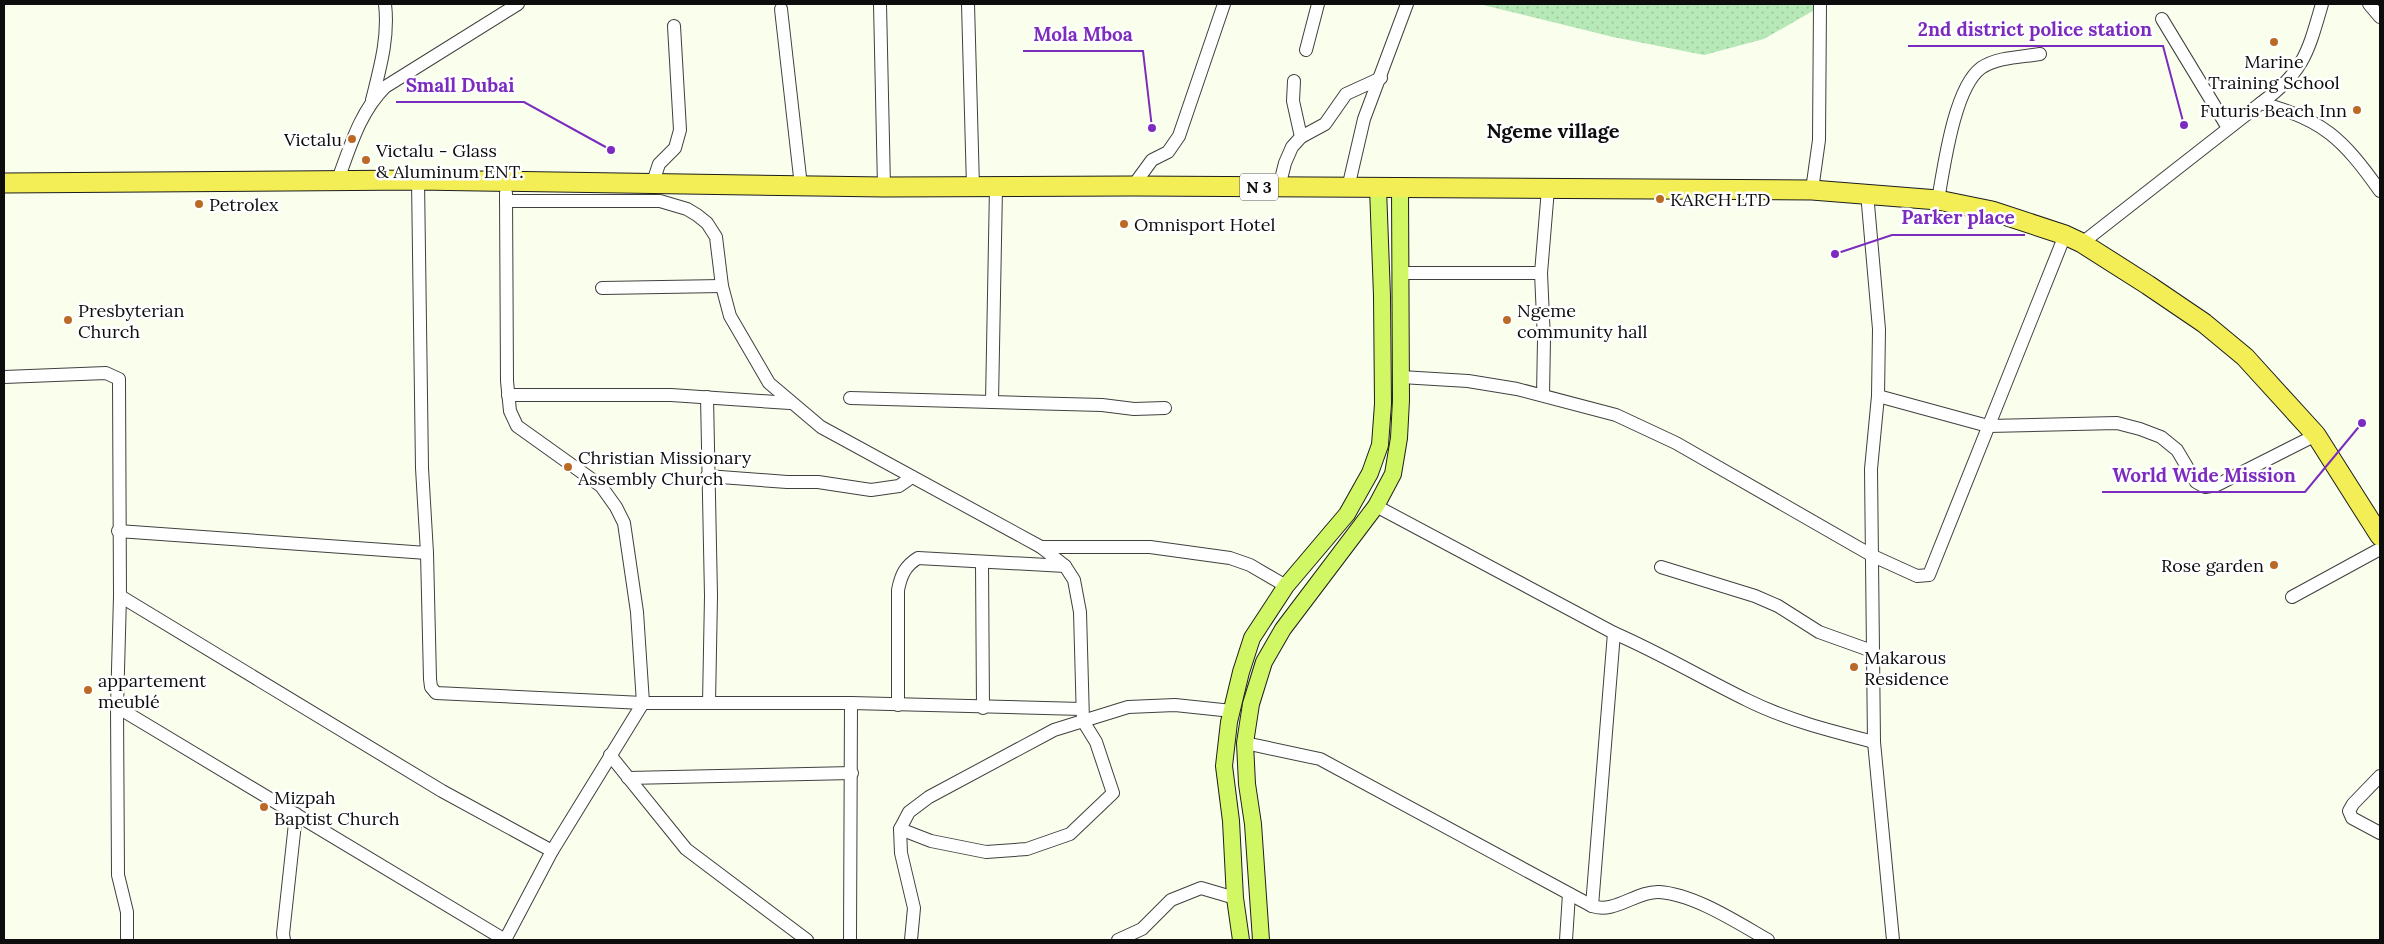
<svg xmlns="http://www.w3.org/2000/svg" width="2384" height="944" viewBox="0 0 2384 944" font-family="Lora,serif">
  <defs>
    <pattern id="grass-dots" width="8" height="8" patternUnits="userSpaceOnUse" patternTransform="scale(1.25)"><rect width="8" height="8" fill="#b7e8b7"/><path d="M2 2h.1M6 6h.1" fill="none" stroke="#9cc69c" stroke-width="1.8" stroke-linecap="round"/></pattern>
  </defs>
  <rect width="100%" height="100%" fill="#f9ffec"/>
  <path fill="url(#grass-dots)" d="M1479,4H1825L1764,39L1704,55L1613,37Z"/>
  <g fill="none" stroke-linecap="round" stroke-linejoin="round">
    <defs>
      <g id="minor">
        <path d="M880,4L884,187"/>
        <path d="M968,4L973,187"/>
        <path d="M2369,4L2380,17"/>
        <path d="M781,9L801,186"/>
        <path d="M2162,19L2228,128"/>
        <path d="M1306,50L1318,4"/>
        <path d="M1294,81L1293,101L1301,137"/>
        <path d="M372,100C380,68 389,37 385,4"/>
        <path d="M2261,103C2304,72 2308,52 2322,4"/>
        <path d="M418,180L422,468L427,553L430,679L431,687L436,693L643,703H851L1082,709"/>
        <path d="M337,182C350,148 359,113 385,87L518,4"/>
        <path d="M652,185L659,164L675,148L680,130L674,26"/>
        <path d="M1133,186L1152,160L1168,152L1179,136L1224,4"/>
        <path d="M996,187L992,402L1102,405L1134,409L1165,408"/>
        <path d="M1279,187L1285,163L1292,147L1301,137L1325,124L1346,94L1381,78"/>
        <path d="M1348,188L1364,119L1407,4"/>
        <path d="M1812,190L1819,140L1820,4"/>
        <path d="M1867,193L1879,329L1878,396L1871,469L1874,742L1893,940"/>
        <path d="M1938,200C1944,167 1954,88 1981,68C1997,57 2022,57 2040,54"/>
        <path d="M506,201H660L687,209L697,215L707,223L716,237L722,286L730,316L769,383L821,427L1041,547L1065,566L1074,580L1080,612L1083,721L1096,742L1113,793L1070,834L1027,849L986,852L931,841L900,829"/>
        <path d="M2082,243L2261,103C2323,119 2343,139 2380,191"/>
        <path d="M1401,273H1541"/>
        <path d="M602,288L722,286"/>
        <path d="M4,377L106,373L119,379L120,596L117,707L118,875L127,912V940"/>
        <path d="M1401,377L1468,381L1517,389L1616,415L1676,443L1873,556L1917,576L1929,575L2065,235"/>
        <path d="M508,395H671L790,403"/>
        <path d="M1543,395L1544,340L1541,273L1548,189"/>
        <path d="M1878,396L1988,426L2117,423L2140,429L2161,437L2177,450L2196,482L2205,487L2217,485L2316,435"/>
        <path d="M707,397L711,596L709,703"/>
        <path d="M850,398L992,402"/>
        <path d="M707,476L787,482H818L871,490L899,486L912,477"/>
        <path d="M1376,506L1614,633C1660,653 1702,678 1747,700C1787,720 1831,731 1874,742"/>
        <path d="M118,531L427,553"/>
        <path d="M1041,547H1150L1230,558L1250,565L1286,586"/>
        <path d="M982,563L983,708"/>
        <path d="M1661,567L1755,596L1778,606L1819,632L1872,651"/>
        <path d="M120,596L442,791L552,851"/>
        <path d="M2292,597L2380,549"/>
        <path d="M898,705V590C901,575 905,566 918,558L1065,566"/>
        <path d="M117,707L505,940"/>
        <path d="M1245,743L1320,759L1592,906C1615,914 1636,891 1659,892C1694,894 1738,923 1768,940"/>
        <path d="M610,755L686,849L807,940"/>
        <path d="M2380,776L2353,804L2349,811L2352,818L2380,833"/>
        <path d="M628,778L852,773"/>
        <path d="M1592,906L1614,633"/>
        <path d="M284,940L283,934L296,814"/>
        <path d="M505,940L552,851L643,703L637,612L624,523L616,507L601,486L517,426L510,411L507,381L506,193"/>
        <path d="M850,940L851,703"/>
        <path d="M911,940L914,908L901,853L900,829L909,812L929,797L1054,730L1128,707L1175,705L1232,711"/>
        <path d="M1118,940L1142,929L1171,900L1201,888L1235,898"/>
        <path d="M1566,940L1569,894"/>
      </g>
      <g id="major">
        <path d="M1241,940L1235,898L1231,821L1224,766L1229,722L1241,672L1252,638L1286,586L1347,514L1370,473L1380,445L1383,404L1382,296L1378,188"/>
        <path d="M1261,940L1253,824L1247,784L1245,743L1251,704L1264,662L1283,629L1376,506L1393,474L1399,438L1401,400L1400,188"/>
      </g>
      <path id="highway" d="M4,183L418,180L884,187L1133,186L1812,190L1938,200L1992,211L2065,235L2082,243L2148,285L2204,323L2245,357L2316,435L2380,536"/>
    </defs>
    <use href="#minor" stroke="#404040" stroke-width="14"/>
    <use href="#major" stroke="#1e1e1e" stroke-width="18"/>
    <use href="#highway" stroke="#1e1e1e" stroke-width="21"/>
    <use href="#minor" stroke="#fff" stroke-width="12"/>
    <use href="#major" stroke="#d1f764" stroke-width="16"/>
    <use href="#highway" stroke="#f3ed56" stroke-width="19"/>
  </g>
  <g fill="#bb6a26" stroke="#fff" stroke-width="2">
    <circle cx="2274" cy="42" r="5"/>
    <circle cx="2357" cy="110" r="5"/>
    <circle cx="352" cy="139" r="5"/>
    <circle cx="366" cy="160" r="5"/>
    <circle cx="1660" cy="199" r="5"/>
    <circle cx="199" cy="204" r="5"/>
    <circle cx="1124" cy="224" r="5"/>
    <circle cx="68" cy="320" r="5"/>
    <circle cx="1507" cy="320" r="5"/>
    <circle cx="568" cy="467" r="5"/>
    <circle cx="2274" cy="565" r="5"/>
    <circle cx="1854" cy="667" r="5"/>
    <circle cx="88" cy="690" r="5"/>
    <circle cx="264" cy="807" r="5"/>
  </g>
  <g text-anchor="middle" dominant-baseline="central" stroke-width="5" stroke-linejoin="round" paint-order="stroke">
    <rect fill="#fff" stroke="#565656" stroke-width="1" x="1240" y="173.5" width="38" height="27" rx="4"/>
    <g font-size="16" font-weight="bold" fill="#0d0d0d">
      <text x="1259" y="187">N 3</text>
    </g>
    <g font-size="18" fill="#0d0d0d" stroke="#fff" text-anchor="start">
      <text x="2274" y="61" text-anchor="middle">Marine<tspan x="2274" dy="21">Training School</tspan></text>
      <text x="2347" y="110" text-anchor="end">Futuris Beach Inn</text>
      <text x="342" y="139" text-anchor="end">Victalu</text>
      <text x="376" y="150">Victalu - Glass<tspan x="376" dy="21">&amp; Aluminum ENT.</tspan></text>
      <text x="1670" y="199">KARCH LTD</text>
      <text x="209" y="204">Petrolex</text>
      <text x="1134" y="224">Omnisport Hotel</text>
      <text x="78" y="310">Presbyterian<tspan x="78" dy="21">Church</tspan></text>
      <text x="1517" y="310">Ngeme<tspan x="1517" dy="21">community hall</tspan></text>
      <text x="578" y="457">Christian Missionary<tspan x="578" dy="21">Assembly Church</tspan></text>
      <text x="2264" y="565" text-anchor="end">Rose garden</text>
      <text x="1864" y="657">Makarous<tspan x="1864" dy="21">Residence</tspan></text>
      <text x="98" y="680">appartement<tspan x="98" dy="21">meublé</tspan></text>
      <text x="274" y="797">Mizpah<tspan x="274" dy="21">Baptist Church</tspan></text>
    </g>
    <g font-size="20" font-weight="bold" fill="#0d0d0d" stroke="#fff">
      <text x="1553" y="130">Ngeme village</text>
    </g>
  </g>
  <path fill="none" stroke="#7b2cbf" stroke-width="2" d="M2184 125L2163 46H1908M1152 128L1143 51H1023M611 150L524 102H396M1835 254L1892 235H2025M2362 423L2305 492H2102"/>
  <g fill="#7b2cbf" stroke="#fff" stroke-width="2">
    <circle cx="2184" cy="125" r="5"/>
    <circle cx="1152" cy="128" r="5"/>
    <circle cx="611" cy="150" r="5"/>
    <circle cx="1835" cy="254" r="5"/>
    <circle cx="2362" cy="423" r="5"/>
  </g>
  <g font-size="19" text-anchor="middle" font-weight="bold" fill="#7b2cbf" stroke="#fff" stroke-width="5" stroke-linejoin="round" paint-order="stroke">
    <text x="2035" y="36">2nd district police station</text>
    <text x="1083" y="41">Mola Mboa</text>
    <text x="460" y="92">Small Dubai</text>
    <text x="1958" y="224">Parker place</text>
    <text x="2204" y="482">World Wide Mission</text>
  </g>
  <rect width="2384" height="944" fill="none" stroke="#0d0d0d" stroke-width="10"/>
</svg>
